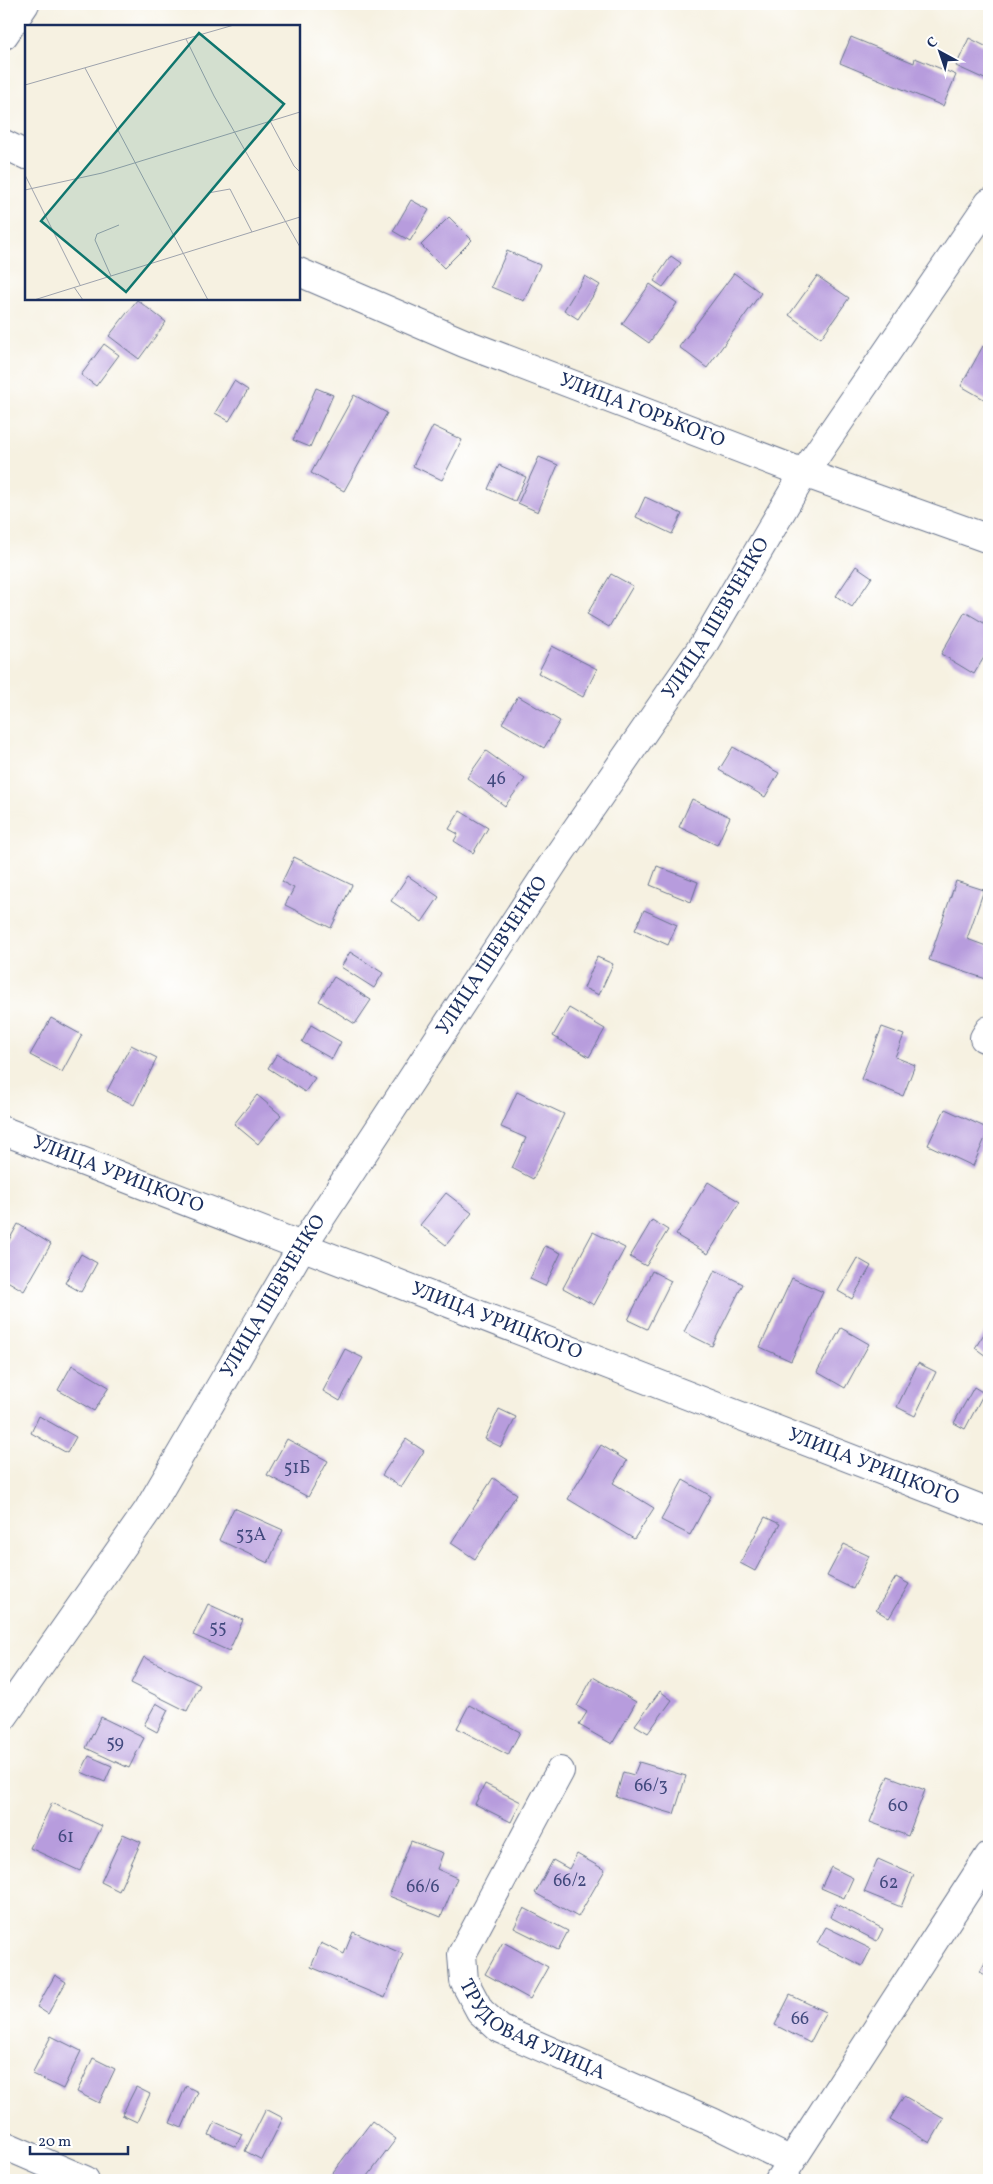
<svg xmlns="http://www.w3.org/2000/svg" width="993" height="2184" viewBox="0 0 993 2184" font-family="Vollkorn,serif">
  <rect width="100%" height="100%" fill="#fff"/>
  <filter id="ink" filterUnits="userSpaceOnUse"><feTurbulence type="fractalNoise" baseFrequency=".02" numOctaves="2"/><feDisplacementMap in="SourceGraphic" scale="10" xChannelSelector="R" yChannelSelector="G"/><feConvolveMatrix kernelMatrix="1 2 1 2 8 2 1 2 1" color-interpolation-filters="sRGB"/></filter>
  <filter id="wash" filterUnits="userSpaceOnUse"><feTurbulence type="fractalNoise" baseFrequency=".0096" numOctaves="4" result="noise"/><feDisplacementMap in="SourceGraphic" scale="20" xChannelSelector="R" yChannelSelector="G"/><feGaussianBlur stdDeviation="1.12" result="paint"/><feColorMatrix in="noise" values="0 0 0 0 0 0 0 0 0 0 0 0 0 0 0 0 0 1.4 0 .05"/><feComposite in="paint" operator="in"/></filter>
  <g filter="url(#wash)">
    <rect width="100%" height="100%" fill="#f6f1e1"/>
    <g id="blocks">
      <g fill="#b79cdd">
        <path d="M851,37L914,63L915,58L956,75L943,106L840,63Z"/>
        <path d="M969,38L989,48V81L956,66Z"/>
        <path d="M411,200L429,210L410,241L393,231Z"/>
        <path d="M449,217L472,240L444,268L421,245Z"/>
        <path d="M507,251L540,265L524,301L491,287Z"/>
        <path d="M671,256L681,263L663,287L654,281Z"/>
        <path d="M734,273L761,293L707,368L679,347Z"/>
        <path d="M585,276L600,285L578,319L564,310Z"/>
        <path d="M817,276L849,298L821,338L789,315Z"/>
        <path d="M650,284L677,303L649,343L622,324Z"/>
        <path d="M137,300L166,322L139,359L109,336Z"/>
        <path d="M104,344L119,355L96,386L81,375Z"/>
        <path d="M983,346L989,350V402L961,386Z"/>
        <path d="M234,381L248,390L229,421L215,413Z"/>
        <path d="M316,388L333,395L310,447L293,440Z"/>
        <path d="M354,395L387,413L344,491L311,473Z"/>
        <path d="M433,426L462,440L442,480L413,466Z"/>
        <path d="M539,457L558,465L538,512L518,503Z"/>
        <path d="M499,465L526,477L515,501L488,489Z"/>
        <path d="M645,497L682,514L672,534L636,517Z"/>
        <path d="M856,566L872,577L852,607L836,596Z"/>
        <path d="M611,574L633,586L609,627L587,614Z"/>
        <path d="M965,612L989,626V649L974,674L941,654Z"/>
        <path d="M552,646L597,669L583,697L538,673Z"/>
        <path d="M518,696L560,721L544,748L502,723Z"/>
        <path d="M733,747L779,773L765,797L719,770Z"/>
        <path d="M486,751L525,779L505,806L467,778Z"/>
        <path d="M692,799L730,817L717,845L679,827Z"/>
        <path d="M460,811L488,828L473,853L454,841L458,834L449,829Z"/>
        <path d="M294,857L352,885L331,928L285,905L294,888L282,882Z"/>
        <path d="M657,866L698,882L691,902L650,885Z"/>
        <path d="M408,876L439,897L422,922L391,901Z"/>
        <path d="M956,881L984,890L967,939L989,947V980L929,960Z"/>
        <path d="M644,910L677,925L668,945L635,930Z"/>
        <path d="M350,952L383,973L374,988L341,967Z"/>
        <path d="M597,957L613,964L599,995L584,988Z"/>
        <path d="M334,977L371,1000L355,1024L319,1001Z"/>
        <path d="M569,1008L605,1029L589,1057L553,1036Z"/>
        <path d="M51,1018L82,1035L62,1072L30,1055Z"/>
        <path d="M311,1025L341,1042L332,1059L302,1042Z"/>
        <path d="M882,1027L904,1035L895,1057L915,1065L903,1096L861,1079Z"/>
        <path d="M131,1045L157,1058L134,1105L107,1091Z"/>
        <path d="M277,1054L315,1078L305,1092L268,1068Z"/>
        <path d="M517,1092L564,1114L533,1179L512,1168L526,1138L501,1127Z"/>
        <path d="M257,1095L281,1115L258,1144L234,1124Z"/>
        <path d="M945,1109L989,1129L973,1166L928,1145Z"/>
        <path d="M708,1182L740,1202L708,1254L676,1235Z"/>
        <path d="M446,1193L472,1213L446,1245L420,1225Z"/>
        <path d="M652,1220L668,1230L646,1266L630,1257Z"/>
        <path d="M18,1224L51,1244L24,1291L4,1279V1249Z"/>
        <path d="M593,1232L625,1248L594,1305L563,1288Z"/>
        <path d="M545,1246L561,1253L545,1286L530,1279Z"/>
        <path d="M81,1254L97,1263L81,1292L65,1283Z"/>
        <path d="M857,1258L871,1266L852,1299L838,1291Z"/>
        <path d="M715,1270L743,1284L712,1346L684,1332Z"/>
        <path d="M652,1271L671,1281L647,1329L628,1320Z"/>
        <path d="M792,1278L823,1292L791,1361L760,1347Z"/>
        <path d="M989,1326V1351L986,1356L975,1348Z"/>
        <path d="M841,1328L869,1344L845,1388L817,1372Z"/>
        <path d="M345,1349L363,1358L340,1401L323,1391Z"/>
        <path d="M918,1363L936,1372L915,1416L897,1407Z"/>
        <path d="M72,1365L109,1387L94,1411L58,1390Z"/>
        <path d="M974,1387L984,1393L965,1429L954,1423Z"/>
        <path d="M499,1409L516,1417L501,1447L485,1439Z"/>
        <path d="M39,1416L76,1437L67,1453L31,1433Z"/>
        <path d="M287,1439L328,1461L308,1497L267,1475Z"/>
        <path d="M406,1439L424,1451L401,1487L382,1475Z"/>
        <path d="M601,1445L627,1461L613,1483L654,1508L634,1539L568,1499Z"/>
        <path d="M493,1478L517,1494L475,1559L451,1543Z"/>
        <path d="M683,1480L711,1496L690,1535L661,1520Z"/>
        <path d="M234,1508L283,1530L268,1563L219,1540Z"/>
        <path d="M765,1517L780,1524L755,1571L740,1563Z"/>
        <path d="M844,1544L869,1556L853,1589L827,1576Z"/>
        <path d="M896,1577L909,1584L889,1618L876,1610Z"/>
        <path d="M208,1604L243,1620L229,1651L193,1635Z"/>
        <path d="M144,1657L200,1685L187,1711L131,1683Z"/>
        <path d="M593,1677L636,1702L612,1744L579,1725L587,1712L577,1706Z"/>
        <path d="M660,1691L672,1700L648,1733L635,1725Z"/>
        <path d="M156,1703L168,1710L157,1732L144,1725Z"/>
        <path d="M469,1705L520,1732L508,1755L457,1728Z"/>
        <path d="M101,1717L144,1738L129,1768L86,1748Z"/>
        <path d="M89,1756L112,1766L105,1782L81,1772Z"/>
        <path d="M639,1762L686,1776L674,1814L616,1797L623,1772L634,1775Z"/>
        <path d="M888,1776L925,1790L908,1836L870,1822Z"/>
        <path d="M485,1784L521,1802L511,1822L475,1804Z"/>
        <path d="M52,1803L102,1826L80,1871L30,1848Z"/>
        <path d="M123,1834L141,1842L119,1891L101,1882Z"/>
        <path d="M411,1841L443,1853L437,1869L457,1878L441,1917L389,1896Z"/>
        <path d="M577,1854L605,1870L578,1917L535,1893L553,1860L569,1869Z"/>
        <path d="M878,1859L914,1875L901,1907L864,1892Z"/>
        <path d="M831,1867L853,1878L844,1898L821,1888Z"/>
        <path d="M836,1904L883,1929L877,1941L830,1917Z"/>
        <path d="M524,1908L568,1931L558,1950L514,1928Z"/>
        <path d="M826,1927L871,1949L862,1966L817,1943Z"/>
        <path d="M353,1932L403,1954L385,1998L311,1967L321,1943L344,1954Z"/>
        <path d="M503,1942L548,1967L530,1999L485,1974Z"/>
        <path d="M989,1955V1977L980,1972Z"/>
        <path d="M55,1975L66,1982L48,2014L37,2007Z"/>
        <path d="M790,1995L826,2012L810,2043L775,2025Z"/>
        <path d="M51,2036L81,2051L63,2089L32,2074Z"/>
        <path d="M93,2058L115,2069L99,2103L77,2092Z"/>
        <path d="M186,2086L198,2092L182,2128L170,2123Z"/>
        <path d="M136,2087L150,2094L137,2122L122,2115Z"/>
        <path d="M904,2096L944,2119L930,2143L890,2119Z"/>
        <path d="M266,2109L283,2118L262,2160L245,2151Z"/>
        <path d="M372,2121L396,2139L365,2180H327Z"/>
        <path d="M215,2122L242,2134L236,2147L209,2135Z"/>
      </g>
    </g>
  </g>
  <g filter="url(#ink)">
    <use href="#blocks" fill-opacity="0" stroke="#68738c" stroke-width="1"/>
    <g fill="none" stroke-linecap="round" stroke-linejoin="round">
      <defs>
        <g id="minor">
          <path d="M4,144L26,155"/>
          <path id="s1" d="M299,272L464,343L804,473L989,539"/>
          <path d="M984,1038L989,1030"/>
          <path id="s2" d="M4,1131L989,1512"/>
          <path id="s3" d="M4,1716L148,1510L303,1245L560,853L702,647L804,473L989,203"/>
          <path id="s4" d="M560,1771L462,1954L464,1981L480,2011L500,2029L712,2122L791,2161"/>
          <path d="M4,2145L85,2180"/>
          <path d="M779,2180L989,1856"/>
        </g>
        <path id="tertiary" d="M4,35L25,4"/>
      </defs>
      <use href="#minor" stroke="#68738c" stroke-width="30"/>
      <use href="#tertiary" stroke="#68738c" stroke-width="30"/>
      <use href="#minor" stroke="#fff" stroke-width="28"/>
      <use href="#tertiary" stroke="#fff" stroke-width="28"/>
    </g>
  </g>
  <g text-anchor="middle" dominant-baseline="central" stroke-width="4" stroke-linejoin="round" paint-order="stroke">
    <g font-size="18" fill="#424a7e">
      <text x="496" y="779">46</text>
      <text x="297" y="1468">51Б</text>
      <text x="251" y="1535">53А</text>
      <text x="218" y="1628">55</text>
      <text x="115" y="1743">59</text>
      <text x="651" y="1786">66/3</text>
      <text x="898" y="1806">60</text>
      <text x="66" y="1837">61</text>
      <text x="570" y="1881">66/2</text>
      <text x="889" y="1883">62</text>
      <text x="423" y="1887">66/6</text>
      <text x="800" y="2019">66</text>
    </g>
    <g font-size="20" fill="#1b2f5e" stroke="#fff">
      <text stroke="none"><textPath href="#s1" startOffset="370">УЛИЦА ГОРЬКОГО</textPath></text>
      <text stroke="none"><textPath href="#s3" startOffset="1309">УЛИЦА ШЕВЧЕНКО</textPath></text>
      <text stroke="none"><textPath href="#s3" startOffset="904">УЛИЦА ШЕВЧЕНКО</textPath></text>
      <text stroke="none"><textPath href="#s2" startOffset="122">УЛИЦА УРИЦКОГО</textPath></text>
      <text stroke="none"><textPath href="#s3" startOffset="499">УЛИЦА ШЕВЧЕНКО</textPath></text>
      <text stroke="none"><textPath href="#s2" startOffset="528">УЛИЦА УРИЦКОГО</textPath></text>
      <text stroke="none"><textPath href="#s2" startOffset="932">УЛИЦА УРИЦКОГО</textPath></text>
      <text stroke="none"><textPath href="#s4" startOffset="322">ТРУДОВАЯ УЛИЦА</textPath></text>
    </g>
  </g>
  <g transform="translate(25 25)">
    <rect width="275" height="275" fill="#f6f1e1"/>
    <path fill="none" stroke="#9ea3ad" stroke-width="1" d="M161,14L189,71L275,222M60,43L183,275M0,60L209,0M245,96L269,141L275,147M0,150L55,260M0,165L77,148L275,87M183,168L205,164L227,207M86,251L70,215L72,209L94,200M49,262L58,275M9,275L275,192"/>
    <path fill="#0f766e" fill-opacity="0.15" stroke="#0f766e" stroke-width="2.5" d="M174,8L259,79L101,267L16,196Z"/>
    <rect width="275" height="275" fill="none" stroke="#1b2f5e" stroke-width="2.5"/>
  </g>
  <rect width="993" height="2184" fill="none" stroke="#fff" stroke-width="20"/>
  <g transform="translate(940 52) rotate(320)" stroke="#ffffff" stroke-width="4" paint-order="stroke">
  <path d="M0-4L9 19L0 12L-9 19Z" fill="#1b2f5e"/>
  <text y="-8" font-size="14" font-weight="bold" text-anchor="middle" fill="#1b2f5e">С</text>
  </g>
  <path d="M30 2146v8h98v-8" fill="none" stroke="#1b2f5e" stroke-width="2.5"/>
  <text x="38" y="2146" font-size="15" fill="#1b2f5e" stroke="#ffffff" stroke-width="4" paint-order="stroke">20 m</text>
</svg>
